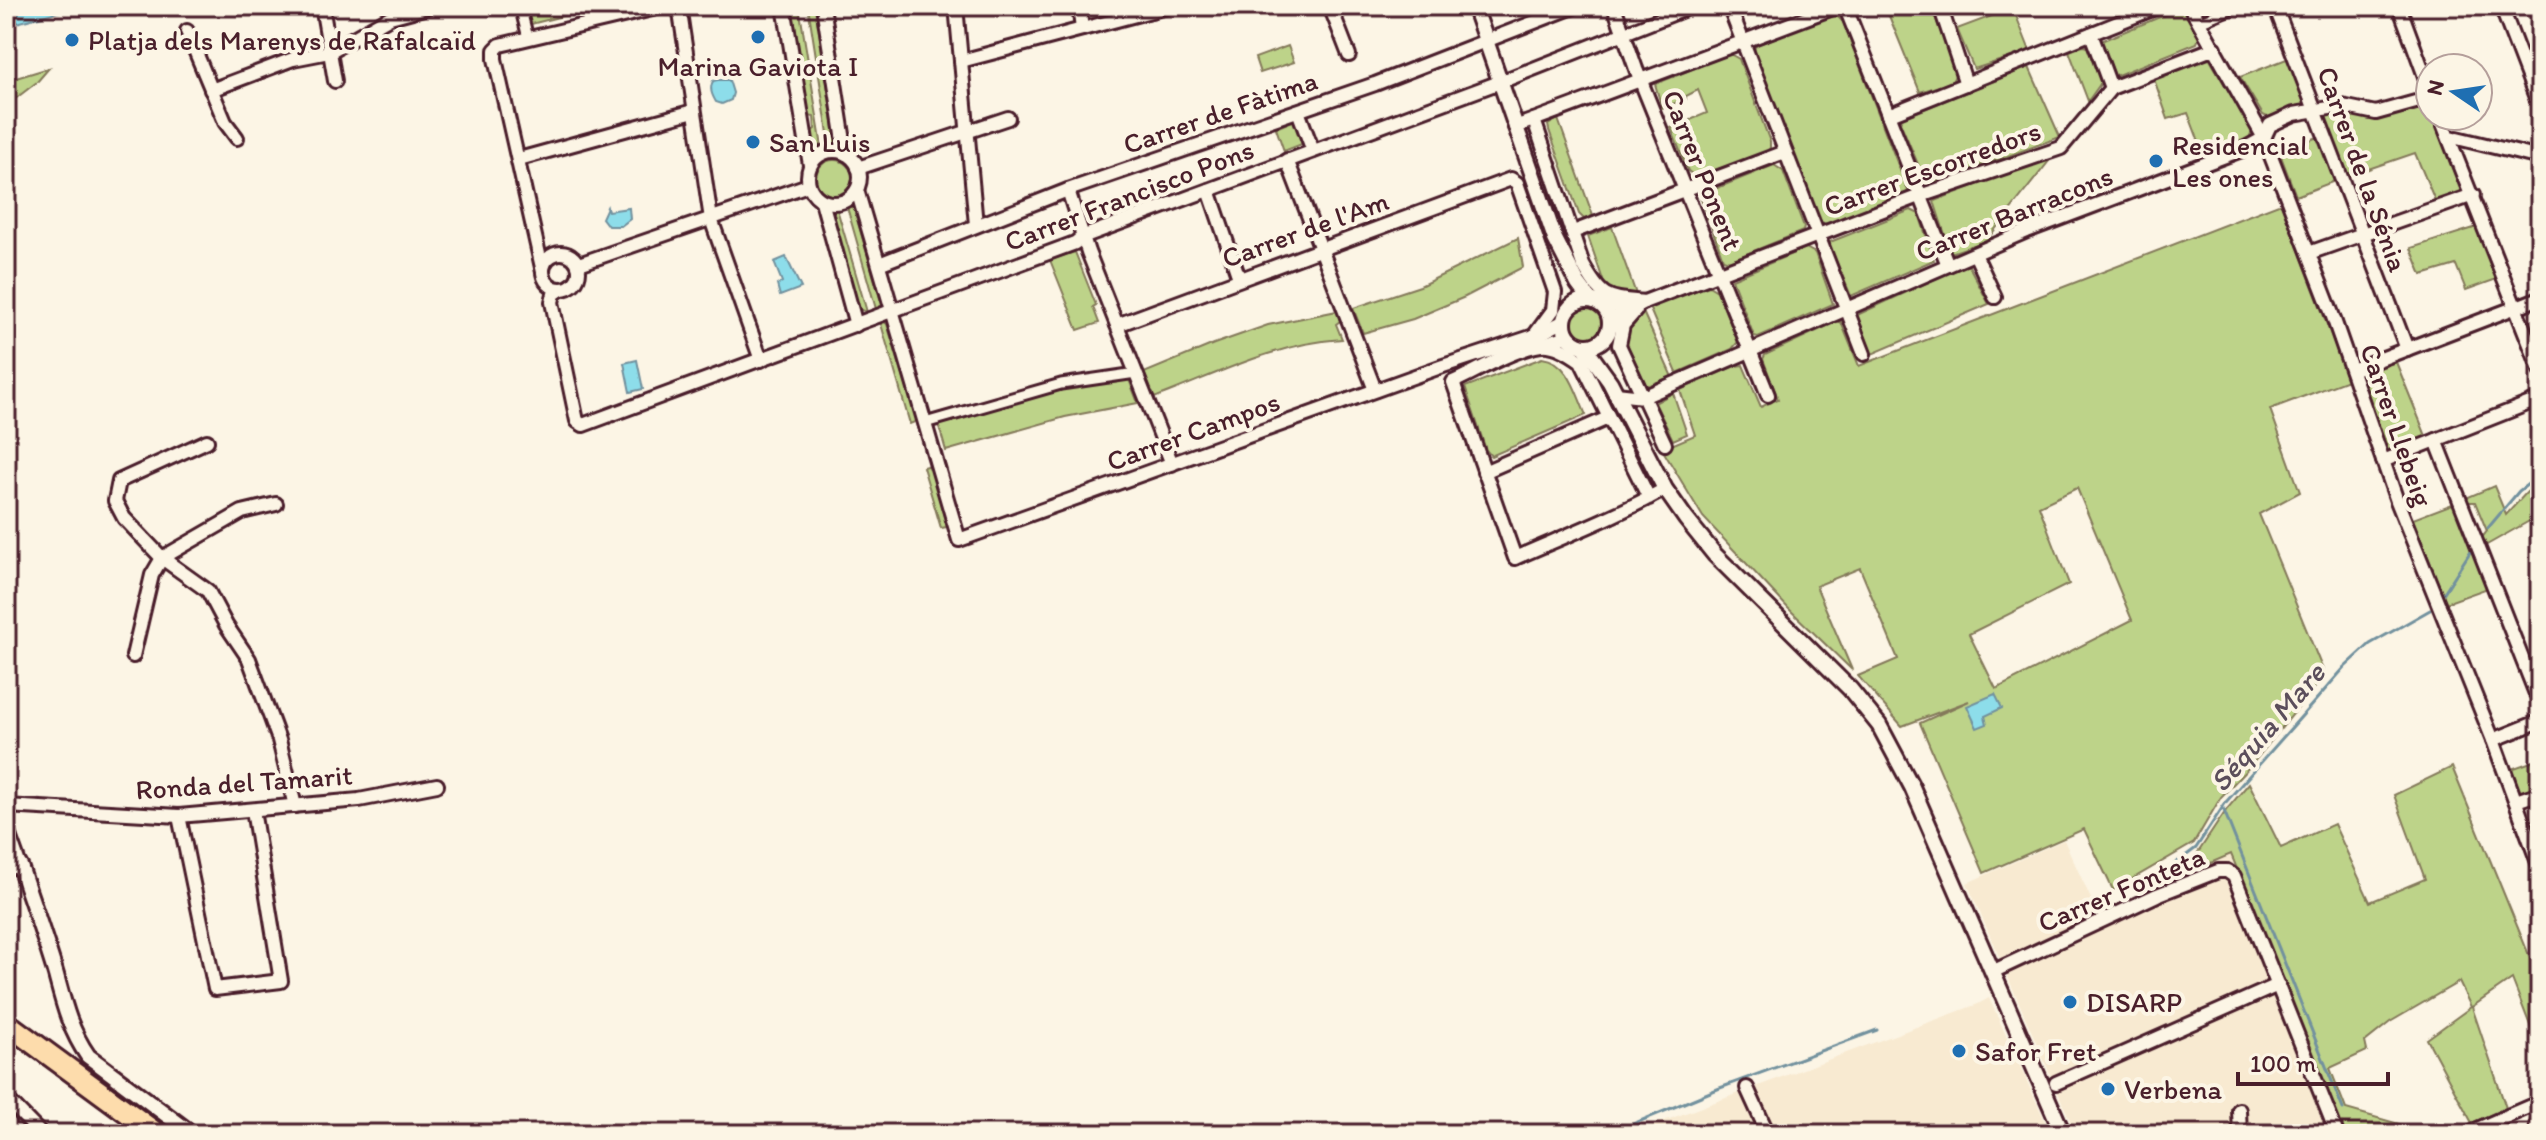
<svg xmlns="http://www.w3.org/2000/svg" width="2546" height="1140" viewBox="0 0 2546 1140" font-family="Itim,sans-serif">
  <rect width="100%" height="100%" fill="#fcf5e5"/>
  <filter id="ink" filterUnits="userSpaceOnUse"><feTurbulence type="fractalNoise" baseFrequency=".0125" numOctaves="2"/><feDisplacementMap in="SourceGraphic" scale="16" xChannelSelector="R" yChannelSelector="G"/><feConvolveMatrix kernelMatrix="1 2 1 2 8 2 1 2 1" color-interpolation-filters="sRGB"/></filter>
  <g filter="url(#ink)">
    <g fill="#f8ead1">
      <path d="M2064,840L2097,912L2231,854L2234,869L2345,1134H2076L1967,883Z"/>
      <path d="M1989,998L2051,1134H1629L1978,1004Z"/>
    </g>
    <g fill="#bdd389" stroke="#84795a" stroke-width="2" fill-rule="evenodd">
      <path d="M523,6H602L527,25Z"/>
      <path d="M792,6H799L822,147L818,149L815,147L812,131L815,129L814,117L809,116Z"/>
      <path d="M808,6H815L836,142L830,146Z"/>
      <path d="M1885,6H1931L1956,73L1952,82L1920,92Z"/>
      <path d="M2013,8L2030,51L1974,69L1957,29Z"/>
      <path d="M2177,10L2184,11L2199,37L2197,43L2115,76L2101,41Z"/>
      <path d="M1831,15L1837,16L1843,22L1908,191L1904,196L1827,224L1821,222L1818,218L1754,52L1755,47L1759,44Z"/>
      <path d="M1288,46L1294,62L1260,73L1255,58Z"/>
      <path d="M2083,46L2091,48L2103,80L2088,101L2069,51Z"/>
      <path d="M1730,54L1739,59L1770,142V148L1766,152L1696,177L1688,171L1671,128L1707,113L1698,90L1686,96V99L1662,108L1655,84Z"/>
      <path d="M2209,58L2252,131L2249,138L2204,155L2188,113L2168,119L2154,79Z"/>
      <path d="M2289,58L2306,105L2267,117L2263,115L2240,77Z"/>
      <path d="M2029,67L2060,137L1931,184L1926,183L1900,122L1902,118Z"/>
      <path d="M49,68L37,82L6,106V81Z"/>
      <path d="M2428,105L2430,116H2432L2462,193L2436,203L2415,153L2348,176L2324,115L2350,114L2380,119Z"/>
      <path d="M1558,119L1593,216L1584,219L1579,214L1549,130L1548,125Z"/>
      <path d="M1294,120L1302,144L1284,151L1276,128Z"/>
      <path d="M2318,137L2335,181L2296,196L2279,151Z"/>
      <path d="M2053,156L1986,241L1951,253L1934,201Z"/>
      <circle cx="834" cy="178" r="18"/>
      <path d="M1774,165L1783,171L1804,227L1803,231L1729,261L1723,259L1700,195Z"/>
      <path d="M2281,203L2348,380L2270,409L2300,492L2259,514L2325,675L2252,764L2221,797L2194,843L2113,890L2084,829L1984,873L1920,723L1969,701L1902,726L1858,676L1898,659L1860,568L1816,586L1852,670L1788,608L1703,517L1662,449L1695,435L1680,390L1735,366L1743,365L1761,407L1778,399L1763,359L1765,355L1836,322H1841L1859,366ZM2077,488L2132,620L1996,689L1969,634L2069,584L2039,506Z"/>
      <path d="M850,206L854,209L882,305L876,309L847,207Z"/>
      <path d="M837,209L867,312L859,309L832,211Z"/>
      <path d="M1911,210L1919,214L1934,260L1851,296L1830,247V242Z"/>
      <path d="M1612,227L1636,294L1615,291L1605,286L1588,236Z"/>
      <path d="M2477,227L2497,279L2466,290L2456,265L2422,275L2411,248Z"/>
      <path d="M1518,238L1523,267L1465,297L1413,319L1363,333L1353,308L1420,286Z"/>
      <path d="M1806,248L1815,253L1833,304L1758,337L1754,336L1732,279Z"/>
      <path d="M1075,252L1096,305L1093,307L1099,323L1078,330L1050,260Z"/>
      <path d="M1963,266H1969L1989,304L1872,354L1857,315Z"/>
      <path d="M1709,286L1717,291L1738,342L1732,349L1677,373L1649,307Z"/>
      <circle cx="1587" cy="323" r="23"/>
      <path d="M1337,311L1340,321L1336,324L1342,339C1276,343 1215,375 1154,398L1144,373L1214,344L1268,325Z"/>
      <path d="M1643,312L1672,377L1650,386L1646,385L1625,340L1628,328Z"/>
      <path d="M884,322L887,324L917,421L910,424L881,324Z"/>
      <path d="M1542,358C1569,361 1576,393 1586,415L1491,456L1486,450L1465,387Z"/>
      <path d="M2396,362L2426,436L2386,451L2361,373Z"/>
      <path d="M1128,377L1138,403L1065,417L946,451L938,423L1068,388Z"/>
      <path d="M1673,393L1687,434L1673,440L1655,403Z"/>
      <path d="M930,465V466L947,527L941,528L923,467Z"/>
      <path d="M2540,482V515L2485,546L2481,539L2487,531L2475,502H2467L2466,498L2494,486L2506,515L2527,492Z"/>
      <path d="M2455,503L2488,588L2446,603L2413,519Z"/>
      <path d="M2540,759V788L2520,794L2511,769Z"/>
      <path d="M2452,767L2540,982V1051L2512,979L2472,1007L2506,1108L2472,1123L2427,1039L2471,1007L2459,982L2390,1022L2365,1042L2367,1051L2330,1068L2346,1109L2434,1134H2345L2231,854L2155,887L2197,854L2227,809L2249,783L2281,848L2334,824L2370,902L2425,879L2394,795Z"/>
    </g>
    <g fill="#8dddea" stroke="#72919e" stroke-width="2">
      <path d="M6,6H79L6,26Z"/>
      <path d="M718,80H729L733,93L731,100L722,104L716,102C712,95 709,89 713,81Z"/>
      <path d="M607,207L608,211L629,208L630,219L621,226H608L602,218Z"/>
      <path d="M786,257L801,288L780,296L777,285L782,282L774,262Z"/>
      <path d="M637,360L643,389L630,392L624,363Z"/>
      <path d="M1995,694L2002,708L1985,716L1987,724L1977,728L1967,706Z"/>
    </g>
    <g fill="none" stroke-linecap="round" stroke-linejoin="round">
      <g stroke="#72919e" stroke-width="3">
        <path d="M2488,528L2519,491L2540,475"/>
        <path d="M2443,594L2472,549"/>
        <path d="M2223,808L2343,1109"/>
        <path d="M2150,887L2151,882L2196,848L2226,802L2345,667L2370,644L2430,610"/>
        <path d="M1609,1134L1720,1088L1877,1030"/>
      </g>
      <defs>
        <g id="pedestrian">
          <path d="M520,6L528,38"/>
          <path d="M2199,22L2237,6"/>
          <path d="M925,423L1061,384L1136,373"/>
        </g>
        <g id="minor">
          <path d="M322,6L335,81"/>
          <path d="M679,6L711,219L761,360"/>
          <path d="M784,6L810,165"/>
          <path d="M823,6L846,154"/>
          <path d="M956,6L976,225"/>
          <path d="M1079,6L1082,29"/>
          <path d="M1330,6L1349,55"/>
          <path d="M1614,6L1636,69L1768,395"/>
          <path d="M1729,6L1864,354"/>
          <path d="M1845,6L1948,265"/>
          <path d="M1940,6L1966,84"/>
          <path d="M2190,6L2264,138L2331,311L2397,501L2493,740L2540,868"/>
          <path d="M2275,6L2407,349"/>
          <path d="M2399,6L2430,90"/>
          <path d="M2501,6L2540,108"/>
          <path d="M1332,12L1347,6"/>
          <path d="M187,31L225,122L237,138"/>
          <path d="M2091,34L2111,88"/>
          <path d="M961,61L1170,6"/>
          <path d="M211,90L293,59L329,52L390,17L431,6"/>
          <path d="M1298,111L1313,151"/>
          <path d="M1888,115L2160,6"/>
          <path d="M2440,116L2540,370"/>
          <path d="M1534,120L1583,265C1602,299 1606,298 1644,302"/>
          <path d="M1515,127L1838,6"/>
          <path d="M2450,140L2457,138L2540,158"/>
          <circle cx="834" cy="177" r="26"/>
          <path d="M519,159L694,111"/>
          <path d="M1287,160L1375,390"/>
          <path d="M858,168L1008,118"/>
          <path d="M857,190L959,540L1443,366L1540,334L1564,321"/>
          <path d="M1068,190L1088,252L1172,464"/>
          <path d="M1209,190L1239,278"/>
          <path d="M822,201L856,325"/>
          <path d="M1573,232L1785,152"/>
          <circle cx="561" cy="271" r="18"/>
          <path d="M2309,253L2473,195"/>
          <path d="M1975,254L1995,297"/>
          <path d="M579,264L808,185"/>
          <path d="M879,264L1068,190L1375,84L1576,6"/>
          <path d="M543,272L495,59V50L500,45L665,6"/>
          <path d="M561,289L554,294L552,302L577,421L583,425L1075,243L1082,237L1500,82L1693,6"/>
          <path d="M1603,306L1629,305"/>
          <path d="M1636,310L1623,325L1619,345L1665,444"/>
          <path d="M1117,325L1511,179L1517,183L1555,292L1553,310L1536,333"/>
          <path d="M1609,330L1619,315L1644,302L1917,197L2061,148L2111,88L2215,48"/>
          <path d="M1543,344L1568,336"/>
          <path d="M2352,370L2540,298"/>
          <path d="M1616,394L1643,397L2027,231L2244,149L2264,138L2270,125L2294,114L2317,110L2342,106L2376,113L2430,98"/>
          <path d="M2436,440L2540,704"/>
          <path d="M207,441L119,481L115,501L124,518L162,558L208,591L226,625L249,659L279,740L295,806"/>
          <path d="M2383,461L2540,399"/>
          <path d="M1484,472L1608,418"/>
          <path d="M1649,498L1581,361C1570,353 1555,343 1541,345C1516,348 1477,371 1453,382L1515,558C1565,536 1617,516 1665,489"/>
          <path d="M133,656L152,575L162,558L242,512L276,504"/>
          <path d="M2493,740L2540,721"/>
          <path d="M2516,801L2540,793"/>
          <path d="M6,806L179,816L359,800L437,785"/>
          <path d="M179,816L215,989L281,981L253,810"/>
          <path d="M6,827L20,866L6,868"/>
          <path d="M1992,972L2157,895L2218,871H2227L2234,876L2337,1134"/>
          <path d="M2056,1083L2278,985"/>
          <path d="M1747,1088L1768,1134"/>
          <path d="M6,1098L41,1134"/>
          <path d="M2239,1110L2240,1134"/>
          <path d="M2536,1126L2539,1134"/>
          <path d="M2466,1134L2540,1102"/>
        </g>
        <g id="tertiary">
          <path d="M1474,6L1555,239L1578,284L1590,300"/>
          <circle cx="1587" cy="323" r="23"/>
          <path d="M1584,346L1610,382L1665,489L1686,519L1715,555L1850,689L1879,725L1912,787L2063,1134"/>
          <path d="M20,866C32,902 45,938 56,975C64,1005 70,1030 88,1056L192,1134"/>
        </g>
        <path id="trunk" d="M6,1023L157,1134"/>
      </defs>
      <use href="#pedestrian" stroke="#4a1f2b" stroke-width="15"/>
      <use href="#minor" stroke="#4a1f2b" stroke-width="18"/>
      <use href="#tertiary" stroke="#4a1f2b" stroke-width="20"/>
      <use href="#trunk" stroke="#4a1f2b" stroke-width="26"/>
      <use href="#pedestrian" stroke="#fcf5e5" stroke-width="9"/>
      <use href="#minor" stroke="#fcf5e5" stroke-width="12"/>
      <use href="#tertiary" stroke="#fcf5e5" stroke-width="14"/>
      <use href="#trunk" stroke="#fddcac" stroke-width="20"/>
    </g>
  </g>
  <g fill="#1f6fb2" stroke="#fcf5e5" stroke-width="3">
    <circle cx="758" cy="37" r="8"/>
    <circle cx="72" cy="40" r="8"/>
    <circle cx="753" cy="142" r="8"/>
    <circle cx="2156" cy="161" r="8"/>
    <circle cx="2070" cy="1002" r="8"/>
    <circle cx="1959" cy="1051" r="8"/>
    <circle cx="2108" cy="1089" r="8"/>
  </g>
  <g text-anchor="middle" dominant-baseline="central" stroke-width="8" stroke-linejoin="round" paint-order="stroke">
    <g font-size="28" fill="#4a1f2b" stroke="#fcf5e5" text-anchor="start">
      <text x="88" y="40">Platja dels Marenys de Rafalcaïd</text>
      <text x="758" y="66" text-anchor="middle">Marina Gaviota I</text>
      <text x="769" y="142">San Luis</text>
      <text x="2172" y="145">Residencial<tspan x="2172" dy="32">Les ones</tspan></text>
      <text x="2086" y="1002">DISARP</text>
      <text x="1975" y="1051">Safor Fret</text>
      <text x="2124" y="1089">Verbena</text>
    </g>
    <g font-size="28" fill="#4a1f2b" stroke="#fcf5e5">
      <text transform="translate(1220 112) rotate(-19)">Carrer de Fàtima</text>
      <text transform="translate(1932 168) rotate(-20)">Carrer Escorredors</text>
      <text transform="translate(2363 169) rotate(70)">Carrer de la Sénia</text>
      <text transform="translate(1703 170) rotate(68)">Carrer Ponent</text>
      <text transform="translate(1129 195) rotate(-21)">Carrer Francisco Pons</text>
      <text transform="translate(2014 213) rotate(-22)">Carrer Barracons</text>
      <text transform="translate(1305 229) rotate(-20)">Carrer de l'Am</text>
      <text transform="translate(2397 425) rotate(71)">Carrer Llebeig</text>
      <text transform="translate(1193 431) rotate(-20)">Carrer Campos</text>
      <text transform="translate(244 782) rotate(-4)">Ronda del Tamarit</text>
      <text transform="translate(2121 889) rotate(-23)">Carrer Fonteta</text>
    </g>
    <g font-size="30" font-style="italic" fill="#5b4e5b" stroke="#fcf5e5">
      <text transform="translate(2267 727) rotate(-49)">Séquia Mare</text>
    </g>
  </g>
  <rect width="2546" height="1140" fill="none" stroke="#fcf5e5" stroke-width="32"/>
  <rect x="16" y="16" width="2514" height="1108" fill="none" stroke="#4a1f2b" stroke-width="3" filter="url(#ink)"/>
  <g transform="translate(2454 92) rotate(283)"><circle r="38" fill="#fcf5e5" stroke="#b59f9b" stroke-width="2"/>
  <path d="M0-6L14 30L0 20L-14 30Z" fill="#1f6fb2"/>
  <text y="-12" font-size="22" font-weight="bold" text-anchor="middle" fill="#4a1f2b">N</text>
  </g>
  <path d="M2238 1072v12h150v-12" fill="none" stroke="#4a1f2b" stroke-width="4"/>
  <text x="2250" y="1072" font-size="24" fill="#4a1f2b" stroke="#fcf5e5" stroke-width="6" paint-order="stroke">100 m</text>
</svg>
